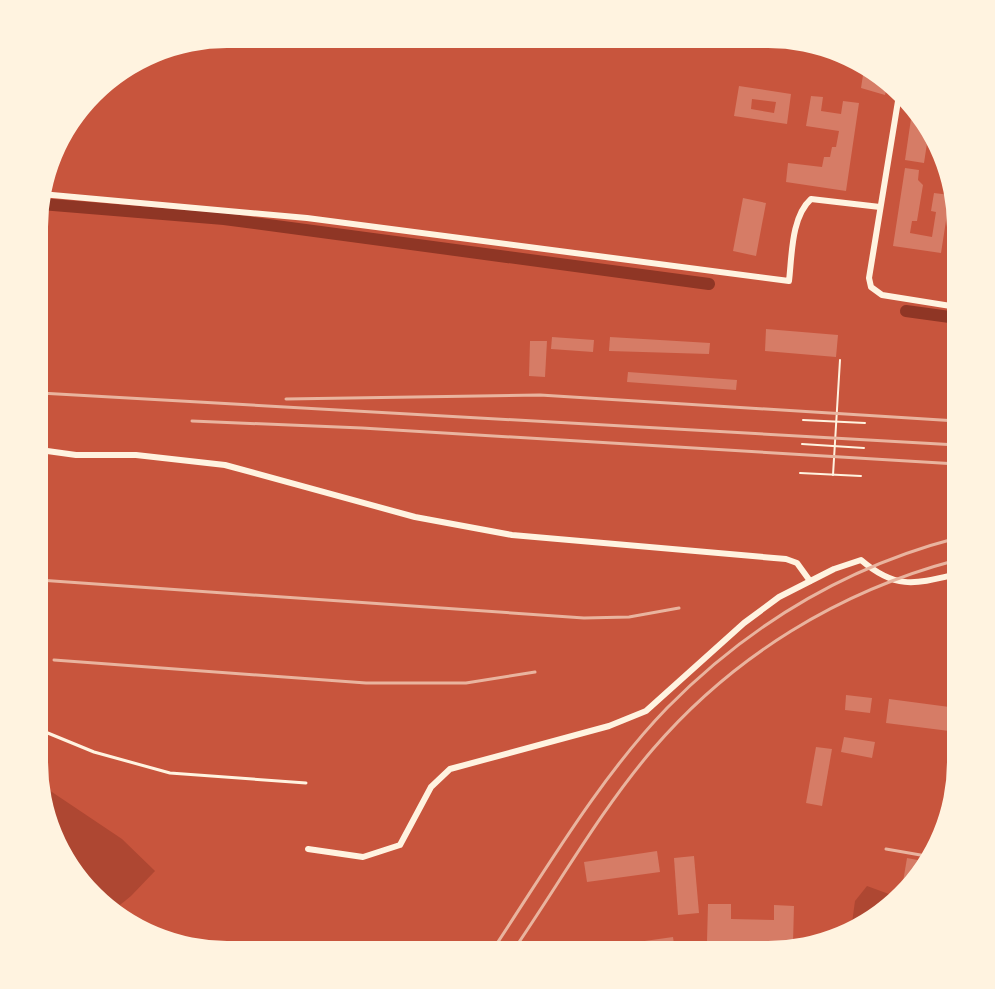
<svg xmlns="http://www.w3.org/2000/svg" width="995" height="989" viewBox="0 0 995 989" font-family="'PT Sans',sans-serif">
  <rect width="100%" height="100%" fill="#c8553d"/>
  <g fill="#ae4732">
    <path d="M40,784L122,839L155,871L131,896L115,909L76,877L48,824Z"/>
    <path d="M867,886L897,897L883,913L851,930L855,901Z"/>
  </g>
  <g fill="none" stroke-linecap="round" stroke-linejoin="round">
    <g stroke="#8f3625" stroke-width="12">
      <path d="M41,204L224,219L709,284"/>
      <path d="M906,311L957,318"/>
    </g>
  </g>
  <g fill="#d67c66" fill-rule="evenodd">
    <path d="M775,39H791L790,47L774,45Z"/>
    <path d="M804,43L819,48V52L803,49Z"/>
    <path d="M874,72L888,84L885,95L861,88L863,75L873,77Z"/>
    <path d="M739,86L791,94L787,124L734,116ZM752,99L776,102L774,113L751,109Z"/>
    <path d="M811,96L823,97L821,111L841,114L843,101L859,103L846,191L786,182L788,163L822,167L824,157H830L832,147H836L839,131L806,126Z"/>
    <path d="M912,112L919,113L929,130L924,163L905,160Z"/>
    <path d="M905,168L919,170L918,180L923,185L917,221H912L910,233L932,237L936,212L931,211L934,193L950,195L941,253L893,246Z"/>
    <path d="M743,198L766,203L756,256L733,251Z"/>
    <path d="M766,329L838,335L836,357L765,351Z"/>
    <path d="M552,337L594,340L593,352L551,349Z"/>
    <path d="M610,337L710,343L709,354L609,351Z"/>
    <path d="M530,341H547L545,377L529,376Z"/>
    <path d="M628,372L737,380L736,390L627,382Z"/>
    <path d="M846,695L872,698L870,713L845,710Z"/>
    <path d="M889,699L957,708V732L886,723Z"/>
    <path d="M844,737L875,742L872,758L841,752Z"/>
    <path d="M816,747L832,749L822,806L806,803Z"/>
    <path d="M657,851L660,872L587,882L584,862Z"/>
    <path d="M694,856L699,913L678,915L674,858Z"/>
    <path d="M907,858L928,862L909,883L903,882Z"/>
    <path d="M708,904H731V919L774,920V905L794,906L793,943L707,941Z"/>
    <path d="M673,937L675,951H581V950Z"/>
    <path d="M551,944L552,951H538L537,946Z"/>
  </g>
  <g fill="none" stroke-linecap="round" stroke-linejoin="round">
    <g stroke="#fff3e0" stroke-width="2">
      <path d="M803,420L865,423"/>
      <path d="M802,444L864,448"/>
      <path d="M800,473L861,476"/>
      <path d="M833,475L840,360"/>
    </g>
    <path stroke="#fff3e0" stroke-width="3" d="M38,729L94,752L170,773L306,783"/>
    <g stroke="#fff3e0" stroke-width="6">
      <path d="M899,95L869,278L871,287L882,295L957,307"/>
      <path d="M41,194L307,218L789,281C792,256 791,217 811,199L880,207"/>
      <path d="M40,450L76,455H136L225,465L415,517L512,535L786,559L797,563L810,581"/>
      <path d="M308,849L363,857L400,845L431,787L450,769L609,726L646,711L744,623L779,597L834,569L861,560C896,590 915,584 957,574"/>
    </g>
    <g stroke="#e9b49f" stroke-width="3">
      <path d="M40,393L957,445"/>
      <path d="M286,399L540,395L957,421"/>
      <path d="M192,421L362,428L957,464"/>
      <path d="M39,580L584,618L629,617L679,608"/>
      <path d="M54,660L366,683H466L535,672"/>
      <path d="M886,849L932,857"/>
      <path d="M492,951C545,871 600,777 667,708C748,626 845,567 957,538"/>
      <path d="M513,951C559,884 600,811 653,749C733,656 839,591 957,560"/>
    </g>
  </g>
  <path d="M0 0H995V989H0ZM227 48H768A179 179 0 0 1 947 227V762A179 179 0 0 1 768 941H227A179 179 0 0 1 48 762V227A179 179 0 0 1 227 48Z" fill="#fff3e0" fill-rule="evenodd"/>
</svg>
